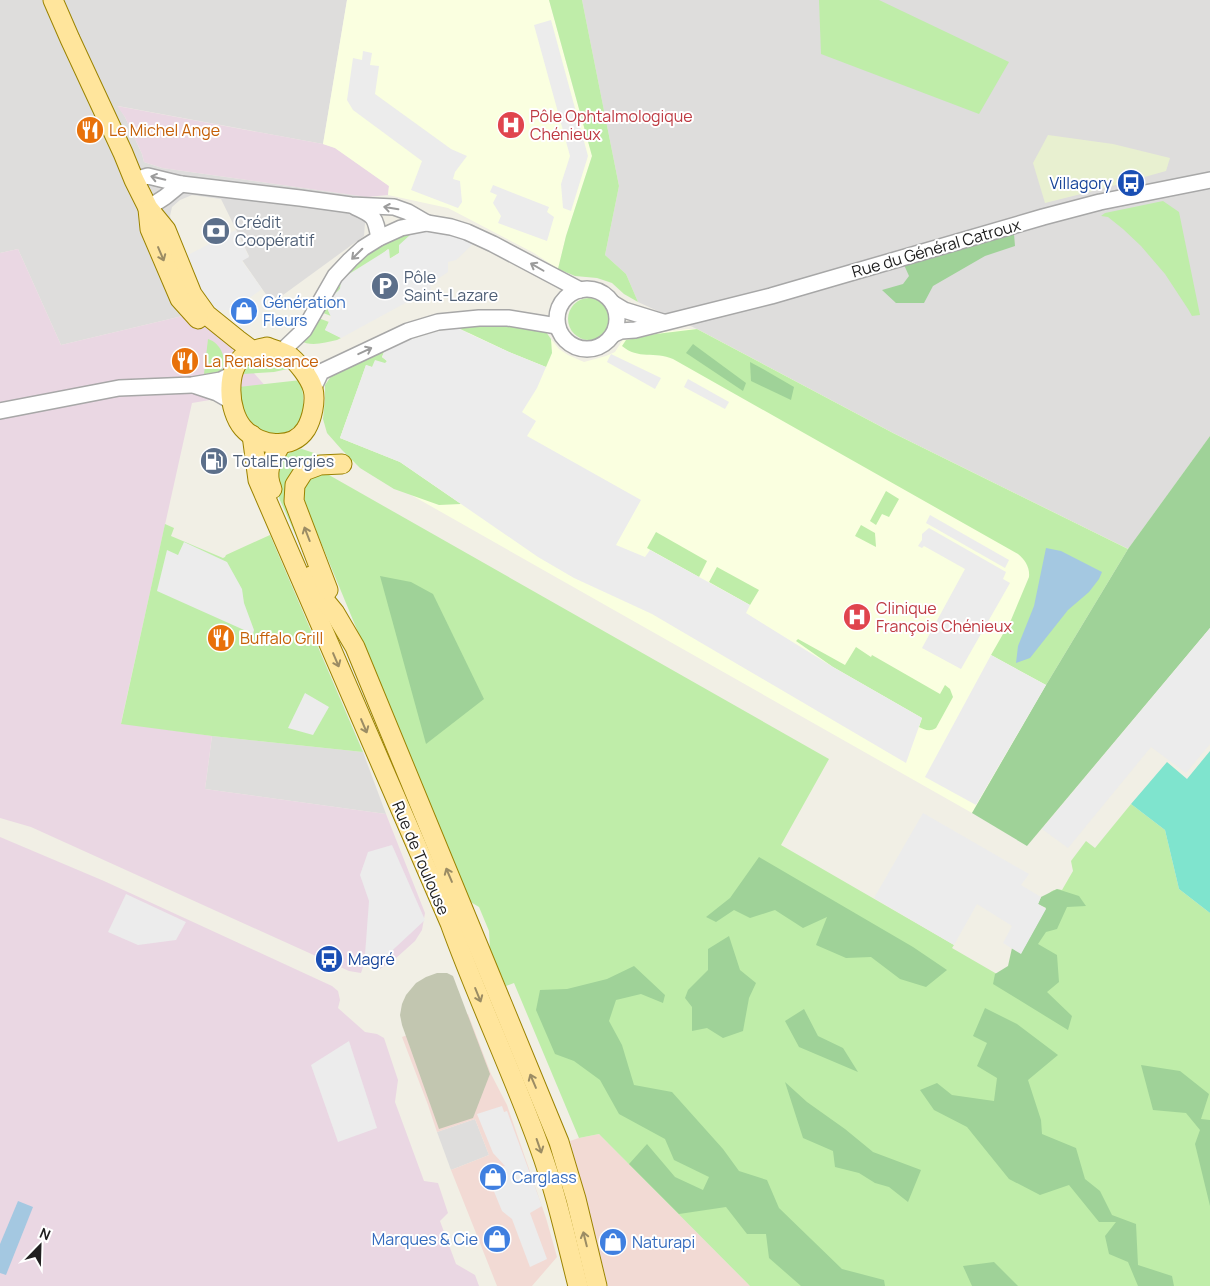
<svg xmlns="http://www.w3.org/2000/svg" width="1210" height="1286" viewBox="0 0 1210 1286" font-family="Manrope,sans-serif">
  <rect width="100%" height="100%" fill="#f1efe5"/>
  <g fill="#dedddc">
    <path d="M0,0H347L323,144L118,106L125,117L142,154L144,162L162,168L367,197L364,236L272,303L242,260L249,256L221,199L192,195L180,200L172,207L170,216L199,312L61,345L18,249L0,253Z"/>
    <path d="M582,0H1210V436L1128,549L893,433L697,329L638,302L626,274L605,255L619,186Z"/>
    <path d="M212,736L363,752L386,814L205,789Z"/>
    <path d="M475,1119L489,1155L451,1170L437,1132Z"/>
  </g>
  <g fill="#f2dad4">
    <path d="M468,1014L491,1074L507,1105L546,1218L557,1257L532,1286H497L451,1170L489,1155L475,1119L437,1132L428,1105L402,1037Z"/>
    <path d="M599,1134L750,1286H608L570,1141L579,1138Z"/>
  </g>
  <g fill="#ead7e3">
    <path d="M117,106L323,144L335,148L389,186L388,195L367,197L162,168L144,162L142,154L125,117Z"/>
    <path d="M18,249L61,345L199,312L269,390L192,403L121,723L212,736L205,789L386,814L425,913L422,930L415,941L395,959L380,969L379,964H364L361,973L349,971L31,827L0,818V253Z"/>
    <path d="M0,837L104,881L332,986L338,991L340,1000L338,1008L365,1032L377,1034L384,1038L398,1080L395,1102L424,1181L438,1183L448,1213L440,1221L456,1264L475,1275L479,1286H0Z"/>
  </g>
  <g fill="#faffe0">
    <path d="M347,0H549L592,156L566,236L558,269L534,253L448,208L388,195L389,186L335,148L323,144Z"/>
    <path d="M687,329H697L893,433L1128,549L1046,685L972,813L353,462L334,439L384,352L416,338L435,332L546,335L551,339L559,349L568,355L584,362L606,356L615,352L622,341L626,338L643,332L656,333Z"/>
  </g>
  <path fill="#c2c6b0" d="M437,973H447L453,976L490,1074L473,1118L439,1129L402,1025L400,1015L402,1004L406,995L416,983L426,977Z"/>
  <path fill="#e8f0d0" d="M1048,135L1113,144L1170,158L1166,171L1105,188L1045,203L1033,163Z"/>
  <g fill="#bfeda9">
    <path d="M549,0H582L619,186L605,255L626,274L638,302L624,294L612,283L597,278L575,276L558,269L566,236L592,156Z"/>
    <path d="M819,0H879L1009,62L979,114L821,54Z"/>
    <path d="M1163,201L1179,212L1200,315L1192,316L1188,309L1165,274L1141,246L1123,229L1108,217L1101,216L1105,213Z"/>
    <path d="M426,228L456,231L399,253L389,259L388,249L340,289L327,308L331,316L318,311L331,288L381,241Z"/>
    <circle cx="589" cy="319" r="21"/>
    <path d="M315,319H321L329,322L325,330L341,338L337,340C325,342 311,348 300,340Z"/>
    <path d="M496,324L525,326L546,332L551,339L552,353L546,367L509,352L454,326Z"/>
    <path d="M697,329L893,433L1128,549L1046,685L991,655L1011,620L1029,577C1030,567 1025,560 1018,554L673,359C655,351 638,360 622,346L626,340L632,339L656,334Z"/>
    <path d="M208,339C221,343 229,361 220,372L204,374Z"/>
    <path d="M384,352L382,357L387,361L386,364L372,367L366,365L340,438L400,462L461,504L439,505L394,489L360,468L342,450L327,433L323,419L325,400V385L334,372Z"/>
    <path d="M264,355L275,357L292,368L274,372L242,374V368L252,359Z"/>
    <path d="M301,380C303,394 306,410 299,422C297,426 293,428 290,430C271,444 244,421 239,402C238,398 239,392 239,387Z"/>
    <path d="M302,449L317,454L319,456L291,481L314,576L275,489L276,465L285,455L296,450Z"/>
    <path d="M322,472L329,475L829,759L781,845L954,945L952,948L1009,981L1051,907L1043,903C1048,894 1051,888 1062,890L1073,871L1071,861L1086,841L1095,848L1131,804L1165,830L1179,889L1210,913V1286H750L599,1134L579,1138L514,983L506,986L490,950L489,931L479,907L469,901L303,499C303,481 306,480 322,472Z"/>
    <path d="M886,491L899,499L889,517L882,514L876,525L870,521Z"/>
    <path d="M165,524L174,528L171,536L223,558L225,557L226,555L270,535L363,752L212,736L121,724Z"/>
    <path d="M861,525L875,533L876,547L855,536Z"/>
    <path d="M656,532L707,561L699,577L647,548Z"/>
    <path d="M717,567L759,590L750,605L709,582Z"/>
    <path d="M798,639L845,665L856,647L871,657L872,655L940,694L945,685L950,689L953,697L936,728C930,732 925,730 919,727L922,718L833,667L796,641Z"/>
  </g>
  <g fill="#9fd298">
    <path d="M1014,234L1015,246L985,256L933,286L924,303H896L882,290L903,284L909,276L901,258Z"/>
    <path d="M693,344L746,383L743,391L686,353Z"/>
    <path d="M750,362L763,369L794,387L791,400L751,381Z"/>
    <path d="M1210,436V628L1027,846L972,813L1046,685L1128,549Z"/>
    <path d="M380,576L411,582L433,594L484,699L426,744Z"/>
    <path d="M759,857L913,947L947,970L926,987L900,979L871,957L846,958L816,945L827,917L803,928L775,910L750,918L734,910L716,922L706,917L730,898Z"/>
    <path d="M1057,889L1079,896L1086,906L1067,907L1057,929L1046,932L1038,944L1057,955L1059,982L1047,992L1072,1016L1068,1030L993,984L995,974L1008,966L1012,948L1021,953L1046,908L1038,904L1041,897Z"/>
    <path d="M729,936L740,970L756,983L749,998L743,1031L723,1038L707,1028L692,1031V1007L685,998L688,990L708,970V949Z"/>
    <path d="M634,966L665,995L663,1003L641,994L616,1000L609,1021L622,1045L634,1085L672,1092L723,1149L739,1171L767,1180L779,1208L842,1269L884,1280L885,1286H801L769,1258L766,1234H747L726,1207L679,1214L629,1164L647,1144L675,1177L703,1190L709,1177L674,1160L665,1139L619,1114L600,1080L574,1061L555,1054L536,1010L540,990L567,989L607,979Z"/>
    <path d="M985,1008L1017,1024L1058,1055L1028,1080L1041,1120L1042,1134L1076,1148L1085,1179L1100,1191L1112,1215L1136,1224L1138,1265L1172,1276L1174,1286H1138L1128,1262L1109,1254L1105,1236L1116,1222H1099L1069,1185L1040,1195L1009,1179L967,1127L934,1110L920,1090L937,1083L952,1095L994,1101L997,1078L977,1066L987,1043L973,1036Z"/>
    <path d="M804,1009L818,1036L843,1048L858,1072L799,1047L785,1021Z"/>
    <path d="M1141,1065L1180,1071L1209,1094L1201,1119L1210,1120V1206L1195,1144L1200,1130L1186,1113L1153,1110Z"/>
    <path d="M785,1082L807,1102L845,1129L873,1152L921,1170L908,1202L889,1187L875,1183L859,1173L835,1167L833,1151L803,1138Z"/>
    <path d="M994,1262L1018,1286H972L963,1266Z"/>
  </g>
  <path fill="#7fe4ce" d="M1210,751V913L1179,889L1165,830L1131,804L1167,762L1187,779Z"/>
  <g fill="#ececec">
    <path d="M551,20L588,156L571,211L563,208L561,184L570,156L534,25Z"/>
    <path d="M363,51L372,53L370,65L379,66L375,94L451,149L467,156L455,172L453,179L460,181L462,202L458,208L411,190L422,161L353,110L347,100L353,58L362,60Z"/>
    <path d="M493,185L549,207L547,212L554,217L547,241L498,223L501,216L493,203L497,195L490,192Z"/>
    <path d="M236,230L249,257L242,261L262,289L233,310H215L203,294L186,256Z"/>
    <path d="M421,231L447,232L475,242L456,260L448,262V272L430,284L431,289L341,338L325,330L331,317L327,308L328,300L340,289L341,279L389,249L390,259L399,253V245L410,235Z"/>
    <path d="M457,328L509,352L546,367L537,388L522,412L536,421L527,436L641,500L616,545L645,557L650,550L750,605L746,613L833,667L922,718L906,763L652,614L574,578L538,557L400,462L340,438L366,365L372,367L375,360L385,363L387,361L382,357L384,352L406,341L435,332Z"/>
    <path d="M611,354L661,378L655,389L607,362Z"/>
    <path d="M688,379L729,402L725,409L684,387Z"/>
    <path d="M930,515L1009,560L1005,568L926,523Z"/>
    <path d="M929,528L1006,572L1003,579L1010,583L961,669L922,648L965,569L924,546L922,548L918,546L922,540V534Z"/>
    <path d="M184,542L227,562L242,589L244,603L254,630L253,634L157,591L167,550L178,555Z"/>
    <path d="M1210,628V744L1186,773L1151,747L1068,848L1042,829Z"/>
    <path d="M991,655L1046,685L976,805L925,777Z"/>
    <path d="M305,693L329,707L313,735L288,728Z"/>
    <path d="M923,813L1029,874L1021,885L1041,897L1038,904L1046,909L1021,954L1003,943L1012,926L977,904L954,945L874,898Z"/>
    <path d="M392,845L425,920L382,960L365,955L369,901L360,875L368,852Z"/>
    <path d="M126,894L186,922L176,940L138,945L108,932Z"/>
    <path d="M349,1041L377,1128L338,1142L311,1065Z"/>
    <path d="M502,1106L504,1112L507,1111L542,1206L530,1213L547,1259L530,1267L512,1219L502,1211L486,1172L505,1166L493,1153L477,1114Z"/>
  </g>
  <g fill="#a4c8e1">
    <path d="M1046,548L1061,551L1102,572L1099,579L1089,592L1068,610L1030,658L1016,663L1018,646L1034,606Z"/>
    <path d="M18,1201L33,1207L6,1275L0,1273V1244Z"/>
  </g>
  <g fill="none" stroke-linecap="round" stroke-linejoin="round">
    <defs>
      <g id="minor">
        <path d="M134,180L148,176L181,184L300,198L351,205L394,207L408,212L427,223"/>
        <path d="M355,207C375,216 375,217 379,238"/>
        <path d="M148,208L165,197L181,184"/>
        <circle cx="587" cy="319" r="30"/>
        <path d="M614,304L624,310L663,322"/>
        <path d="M614,334L621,331L635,330L771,296L1043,217L1100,202L1210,180"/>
        <path d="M281,352L304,330L335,276L350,260L363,248L379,238L401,228L427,223L451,227L467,232L493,244L580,290"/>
        <path d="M196,386L217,393L231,401"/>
        <path d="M313,389L321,372L408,331L438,322L479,318H508L557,326"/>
        <path d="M0,411L119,388L192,385L221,380L234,373"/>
      </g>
      <g id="major">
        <path d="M53,0L70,39L123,153L134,180L148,208L166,230L192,294L207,315L238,340L253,351"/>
        <path d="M148,209L150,229L180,299L198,319"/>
        <path d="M267,347C274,350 281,351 288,355C297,361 310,378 313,389C316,401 312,419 306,429C292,451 259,446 243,428C228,411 225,369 245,355C251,350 259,349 267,347Z"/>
        <path d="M252,435L258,480L450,923C477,998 512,1071 539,1146C556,1192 566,1239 578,1286"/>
        <path d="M272,489C264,471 272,460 281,444"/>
        <path d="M311,576L317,591L335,613L355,647L559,1142L576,1199L597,1286"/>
        <path d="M328,590L294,501L295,485L304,471L320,465L342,464"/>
      </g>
    </defs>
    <use href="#minor" stroke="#a7a7a7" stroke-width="18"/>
    <use href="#major" stroke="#9b8300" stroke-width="21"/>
    <use href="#minor" stroke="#fff" stroke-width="15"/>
    <use href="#major" stroke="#ffe59c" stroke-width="19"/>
  </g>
  <defs><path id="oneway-shaft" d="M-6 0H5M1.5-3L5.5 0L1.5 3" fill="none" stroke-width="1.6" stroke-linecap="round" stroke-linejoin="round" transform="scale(1.25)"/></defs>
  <g stroke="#9b9b9b">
    <use href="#oneway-shaft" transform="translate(158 178) rotate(-167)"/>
    <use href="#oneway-shaft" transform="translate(391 208) rotate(-171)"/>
    <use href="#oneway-shaft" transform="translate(357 254) rotate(135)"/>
    <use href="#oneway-shaft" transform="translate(537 267) rotate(-150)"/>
    <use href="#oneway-shaft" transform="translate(365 351) rotate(-25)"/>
  </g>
  <g stroke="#9b8c64">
    <use href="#oneway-shaft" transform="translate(161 254) rotate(67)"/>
    <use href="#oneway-shaft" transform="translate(307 534) rotate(-111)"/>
    <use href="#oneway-shaft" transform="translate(336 660) rotate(67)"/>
    <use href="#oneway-shaft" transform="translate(364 726) rotate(67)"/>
    <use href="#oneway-shaft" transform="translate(449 875) rotate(-113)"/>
    <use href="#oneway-shaft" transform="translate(478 995) rotate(68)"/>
    <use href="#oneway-shaft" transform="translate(533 1081) rotate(-113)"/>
    <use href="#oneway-shaft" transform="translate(539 1146) rotate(71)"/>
    <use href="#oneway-shaft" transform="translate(585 1239) rotate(-104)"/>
  </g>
  <defs>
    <symbol id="hospital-disc" viewBox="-11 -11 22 22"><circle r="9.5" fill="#e0444e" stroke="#fff"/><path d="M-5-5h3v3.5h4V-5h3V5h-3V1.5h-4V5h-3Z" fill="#fff"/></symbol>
    <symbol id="restaurant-disc" viewBox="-11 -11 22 22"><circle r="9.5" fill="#e8710a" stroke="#fff"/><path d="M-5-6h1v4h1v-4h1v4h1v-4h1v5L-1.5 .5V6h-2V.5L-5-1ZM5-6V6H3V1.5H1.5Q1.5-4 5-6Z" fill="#fff"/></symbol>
    <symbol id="bus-disc" viewBox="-11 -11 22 22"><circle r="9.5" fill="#1a4fb4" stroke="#fff"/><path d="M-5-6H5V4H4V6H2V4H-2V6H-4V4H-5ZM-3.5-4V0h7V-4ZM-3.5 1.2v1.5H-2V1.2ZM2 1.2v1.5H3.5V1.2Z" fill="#fff"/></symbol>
    <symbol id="bank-disc" viewBox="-11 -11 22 22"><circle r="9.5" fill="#5c6f8a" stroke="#fff"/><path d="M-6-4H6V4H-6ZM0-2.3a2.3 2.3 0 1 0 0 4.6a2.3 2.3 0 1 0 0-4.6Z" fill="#fff"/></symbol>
    <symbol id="parking-disc" viewBox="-11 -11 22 22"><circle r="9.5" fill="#5c6f8a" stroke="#fff"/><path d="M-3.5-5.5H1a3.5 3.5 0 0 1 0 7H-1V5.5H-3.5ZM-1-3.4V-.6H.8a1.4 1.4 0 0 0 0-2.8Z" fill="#fff"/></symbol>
    <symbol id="shop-disc" viewBox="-11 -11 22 22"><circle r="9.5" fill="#3f7fe0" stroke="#fff"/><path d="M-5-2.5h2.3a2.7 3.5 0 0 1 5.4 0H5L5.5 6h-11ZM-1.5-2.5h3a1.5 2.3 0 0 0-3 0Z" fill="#fff"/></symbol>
    <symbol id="fuel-disc" viewBox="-11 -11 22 22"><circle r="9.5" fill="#5c6f8a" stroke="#fff"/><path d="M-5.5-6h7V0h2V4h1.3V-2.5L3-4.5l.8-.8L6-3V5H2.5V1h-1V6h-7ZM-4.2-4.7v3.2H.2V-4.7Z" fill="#fff"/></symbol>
  </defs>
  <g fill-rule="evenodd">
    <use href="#hospital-disc" x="495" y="109" width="32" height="32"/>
    <use href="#restaurant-disc" x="74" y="114" width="32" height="32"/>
    <use href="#bus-disc" x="1115" y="167" width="32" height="32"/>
    <use href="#bank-disc" x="200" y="215" width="32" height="32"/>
    <use href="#parking-disc" x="369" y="270" width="32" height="32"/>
    <use href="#shop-disc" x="228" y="295" width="32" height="32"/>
    <use href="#restaurant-disc" x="169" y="345" width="32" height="32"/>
    <use href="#fuel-disc" x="198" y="445" width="32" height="32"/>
    <use href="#hospital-disc" x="841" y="601" width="32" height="32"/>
    <use href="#restaurant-disc" x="205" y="622" width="32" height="32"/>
    <use href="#bus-disc" x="313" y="943" width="32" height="32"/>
    <use href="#shop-disc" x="477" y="1161" width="32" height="32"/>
    <use href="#shop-disc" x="481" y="1223" width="32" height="32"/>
    <use href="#shop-disc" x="597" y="1226" width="32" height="32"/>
  </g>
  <g text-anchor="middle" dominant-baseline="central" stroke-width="4" stroke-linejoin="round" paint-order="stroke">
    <g font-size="16" fill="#be3a42" stroke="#fff" text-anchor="start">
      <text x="530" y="116">Pôle Ophtalmologique<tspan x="530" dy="18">Chénieux</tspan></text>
      <text x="876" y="608">Clinique<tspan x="876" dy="18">François Chénieux</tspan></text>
    </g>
    <g font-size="16" fill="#c56008" stroke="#fff" text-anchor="start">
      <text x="109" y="130">Le Michel Ange</text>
      <text x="204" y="361">La Renaissance</text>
      <text x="240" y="638">Buffalo Grill</text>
    </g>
    <g font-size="16" fill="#164399" stroke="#fff" text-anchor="end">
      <text x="1112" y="183">Villagory</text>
      <text x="348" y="959" text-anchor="start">Magré</text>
    </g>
    <g font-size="16" fill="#4e5e75" stroke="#fff" text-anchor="start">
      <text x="235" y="222">Crédit<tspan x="235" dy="18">Coopératif</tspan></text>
      <text x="404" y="277">Pôle<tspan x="404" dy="18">Saint-Lazare</tspan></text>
      <text x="233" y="461">TotalEnergies</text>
    </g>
    <g font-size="16" fill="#202020" stroke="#fff">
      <text transform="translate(936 248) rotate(-16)">Rue du Général Catroux</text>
      <text transform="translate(421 858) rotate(67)">Rue de Toulouse</text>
    </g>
    <g font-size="16" fill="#366cbe" stroke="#fff" text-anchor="start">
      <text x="263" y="302">Génération<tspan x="263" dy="18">Fleurs</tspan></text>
      <text x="512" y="1177">Carglass</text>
      <text x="478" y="1239" text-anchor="end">Marques &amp; Cie</text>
      <text x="632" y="1242">Naturapi</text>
    </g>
  </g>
  <g transform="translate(40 1246) rotate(23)" stroke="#ffffff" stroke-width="4" paint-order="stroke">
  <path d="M0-4L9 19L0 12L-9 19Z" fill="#202020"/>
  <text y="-8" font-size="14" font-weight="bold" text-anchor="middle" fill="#202020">N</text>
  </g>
</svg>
